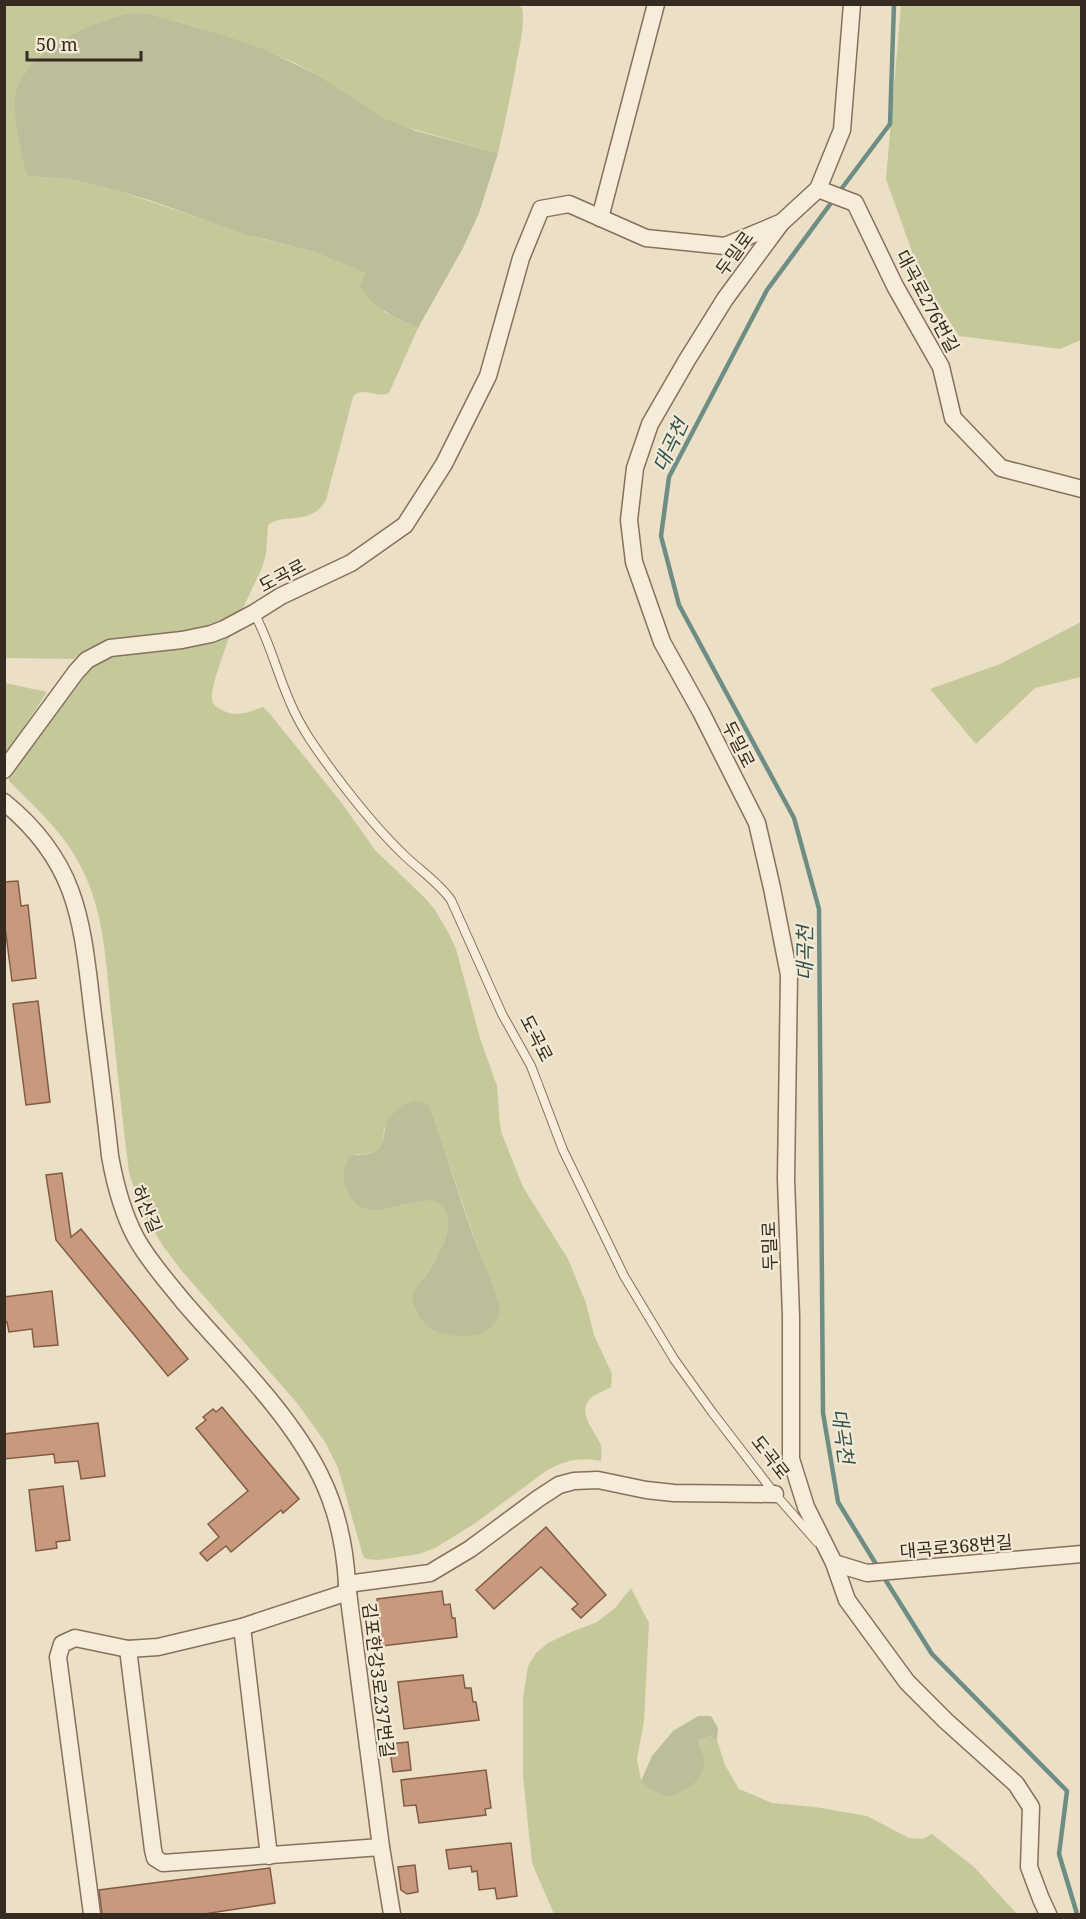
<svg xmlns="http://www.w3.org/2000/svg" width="1086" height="1919" viewBox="0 0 1086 1919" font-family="'Noto Serif','Noto Sans KR',serif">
  <rect width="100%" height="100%" fill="#ebdfc6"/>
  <g fill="#c5c99a" fill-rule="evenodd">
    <path d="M493,4L518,5L522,8C525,25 520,44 517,60C512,91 505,122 498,153L402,126L384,118L318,75L293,62L224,35L149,14L58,43L33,64L16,92L15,108L19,138L29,176L68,179L119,191L262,239L314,252L367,273L384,312L418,328L389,393C376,399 362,385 353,397L326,500C310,527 285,512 268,525L266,554L262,568L242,610L217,623L197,630L107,642L94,646L73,659L5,658V5Z"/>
    <path d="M901,5H1081V340L1060,349L959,336L921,277L886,179Z"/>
    <path d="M1081,622V677L1035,688L976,744L930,689L1000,664Z"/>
    <path d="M231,631C226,648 213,679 212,695C211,703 215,707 222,710C236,718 248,712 263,707L270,714L341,802L375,850L426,899L435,910L448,932L456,949L480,1038L497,1086L500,1125L502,1134L523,1187L568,1259L586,1303L594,1335L612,1374L611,1387C605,1391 596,1393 591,1398C575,1413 597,1432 601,1446C602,1451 601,1456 601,1461C578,1457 566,1460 546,1471L474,1524L435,1548L419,1554L379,1560L366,1559L363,1556L338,1468L325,1442L297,1403L181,1270L163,1246L147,1220L137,1198L129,1172C122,1119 117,1065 111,1012C106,962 104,910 80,865C65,834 33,805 9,781V777L80,682L90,669L103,661L114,656ZM430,1107L476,1243L498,1299L457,1336C437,1333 411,1322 415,1298C416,1293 416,1288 419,1285C425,1274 434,1265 439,1254C446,1240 457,1209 435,1202C422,1197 403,1205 390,1208L355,1154C377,1155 383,1150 384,1129Z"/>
    <path d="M5,683L47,692L5,756Z"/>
    <path d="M631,1588L649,1623L644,1721L637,1759L641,1780L651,1790L704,1762L698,1741L710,1736L717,1740L725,1765L739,1789L772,1803L815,1807L867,1816L909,1838L923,1839L932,1834L974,1867L1017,1914H554L532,1863L523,1776V1698L528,1666L536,1653L548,1643L571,1632L597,1622L615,1608Z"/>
  </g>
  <g fill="#bbbe99">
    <path d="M134,13L149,14L224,35L265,50L318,75L384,118L416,131L498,153L479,213L463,248L418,328C395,317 373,309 360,286L366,273L314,252L244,234L152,201L119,191L68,179L29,176L26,173C22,154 11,110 16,92C29,49 94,20 134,13Z"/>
    <path d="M414,1101L424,1102L430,1107C446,1152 459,1197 475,1241C481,1258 502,1299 499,1314C494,1337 463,1339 445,1334C434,1332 426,1326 419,1317C416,1311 412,1302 413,1295C414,1288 421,1282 425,1276C436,1262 456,1227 445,1210C425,1179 365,1240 346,1188C342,1177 343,1168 349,1157C355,1154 361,1155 368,1154C386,1151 383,1133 387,1119L403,1105Z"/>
    <path d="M698,1716H711L718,1728L717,1740L710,1736L698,1741C700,1747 703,1754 704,1760C706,1781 685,1790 669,1797L651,1790L641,1781L652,1756L673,1731Z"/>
  </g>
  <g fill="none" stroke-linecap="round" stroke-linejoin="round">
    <g stroke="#6e8d84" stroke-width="4.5">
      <path d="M839,192L890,124L894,4"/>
      <path d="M834,199L767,290L669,477L661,536L679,605L794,818L819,909L823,1413L838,1502L879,1569"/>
      <path d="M883,1576L932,1654L1067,1791L1059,1854L1077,1914"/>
    </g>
  </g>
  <g fill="#c79a7e" stroke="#835b44" stroke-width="1.5">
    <path d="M18,881L21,906L28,905L36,978L12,981L4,919V882Z"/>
    <path d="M38,1001L50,1102L26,1105L13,1004Z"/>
    <path d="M62,1173L71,1237L81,1229L188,1359L168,1376L56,1240L46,1175Z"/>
    <path d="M52,1291L58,1345L34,1347L32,1329L9,1332L7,1322H4V1297Z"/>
    <path d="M222,1407L299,1499L283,1513L281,1510L231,1552L226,1546L207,1561L200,1553L219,1537L208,1524L248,1491L196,1428L206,1420L203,1417L213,1409L216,1412Z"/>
    <path d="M98,1423L105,1476L81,1479L78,1461L55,1463L54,1454L4,1459V1434Z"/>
    <path d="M63,1486L70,1540L56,1542L57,1548L36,1551L29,1490Z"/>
    <path d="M546,1527L606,1595L581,1618L572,1609L578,1604L541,1567L494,1609L476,1590Z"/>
    <path d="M442,1591L444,1605L450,1604L452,1618H455L457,1637L382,1646L377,1599Z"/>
    <path d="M463,1675L465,1688H471L473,1702H476L479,1720L404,1729L398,1682Z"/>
    <path d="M408,1742L411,1770L393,1772L389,1744Z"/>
    <path d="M486,1770L491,1808L485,1809L486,1815L419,1823L416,1805L404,1806L401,1780Z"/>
    <path d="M511,1843L517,1896L497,1899L495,1888L479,1890L477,1871L472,1872L471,1866L449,1869L446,1850Z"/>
    <path d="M415,1865L418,1892L407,1894L401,1890L398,1867Z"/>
    <path d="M270,1868L275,1903L204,1914H102L99,1890Z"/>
  </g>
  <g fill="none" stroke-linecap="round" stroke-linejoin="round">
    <defs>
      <path id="service" d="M254,613C270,642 277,673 290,702C301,729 319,753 336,776C357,804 380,832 405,856C421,871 439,883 451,900L502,1014L531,1066L563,1150L624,1276L674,1359L712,1412L775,1494L817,1542"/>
      <g id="minor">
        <path d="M852,4L842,130L818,189L781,223L725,299L687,360L650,424L635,468L629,520L634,562L662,642L701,712L757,823L772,888L789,975L786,1179L791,1316V1459L806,1507L834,1563L847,1600L907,1682L946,1721L1016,1784L1031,1807L1029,1867L1041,1899L1048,1914"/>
        <path d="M818,189L855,203L895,286L941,367L953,418L1001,468L1082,489"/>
        <path d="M600,218L656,4"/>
        <path d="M4,770L76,672L87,660L110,648L182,640L211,634L224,629L254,613L281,596L351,563L405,525L444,464L488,376L521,258L541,209L569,204L646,238L725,246L780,223"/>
        <path d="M4,802C80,864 82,924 93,1015C99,1062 105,1109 110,1156C115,1184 122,1212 136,1238C148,1260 166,1280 182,1300C228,1354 288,1411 320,1475C337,1509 345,1546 347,1584L381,1847L392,1914"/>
        <path d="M834,1563L867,1573L1082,1554"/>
        <path d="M347,1584L430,1573L470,1549L539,1498L559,1485L574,1481L598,1480L646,1490L674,1493L775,1494"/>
        <path d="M242,1627L269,1856"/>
        <path d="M128,1649L153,1850L155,1858L163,1863L381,1847"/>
        <path d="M92,1914L58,1657L62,1644L75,1638L128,1649L158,1647L242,1627L348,1592"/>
      </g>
    </defs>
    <use href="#service" stroke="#85715d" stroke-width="10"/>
    <use href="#minor" stroke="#85715d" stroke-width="19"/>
    <use href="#service" stroke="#f7ecd9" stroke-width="8"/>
    <use href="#minor" stroke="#f7ecd9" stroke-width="16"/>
  </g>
  <g text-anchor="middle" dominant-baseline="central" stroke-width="4.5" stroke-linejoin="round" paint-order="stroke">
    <g font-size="18" fill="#372a20" stroke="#f3e9d5">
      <text transform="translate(734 253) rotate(-54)">두밀로</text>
      <text transform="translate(928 301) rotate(62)">대곡로276번길</text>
      <text transform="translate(282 575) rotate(-28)">도곡로</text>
      <text transform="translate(739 744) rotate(63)">두밀로</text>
      <text transform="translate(537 1038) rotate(63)">도곡로</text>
      <text transform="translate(147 1209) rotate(67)">허산길</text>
      <text transform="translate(769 1246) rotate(-92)">두밀로</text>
      <text transform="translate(771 1457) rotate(52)">도곡로</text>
      <text transform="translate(956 1546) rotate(-5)">대곡로368번길</text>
      <text transform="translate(379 1680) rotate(83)">김포한강3로237번길</text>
    </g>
    <g font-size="20" font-style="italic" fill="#305551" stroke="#f3e9d5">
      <text transform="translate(670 445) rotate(-65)">대곡천</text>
      <text transform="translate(804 953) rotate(-90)">대곡천</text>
      <text transform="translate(843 1436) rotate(82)">대곡천</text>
    </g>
  </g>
  <rect width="1086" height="1919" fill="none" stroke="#372a20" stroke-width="12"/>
  <path d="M27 51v9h114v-9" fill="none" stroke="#372a20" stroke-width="3"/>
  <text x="36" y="51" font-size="18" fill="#372a20" stroke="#f3e9d5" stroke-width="4.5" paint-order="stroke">50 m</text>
</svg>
